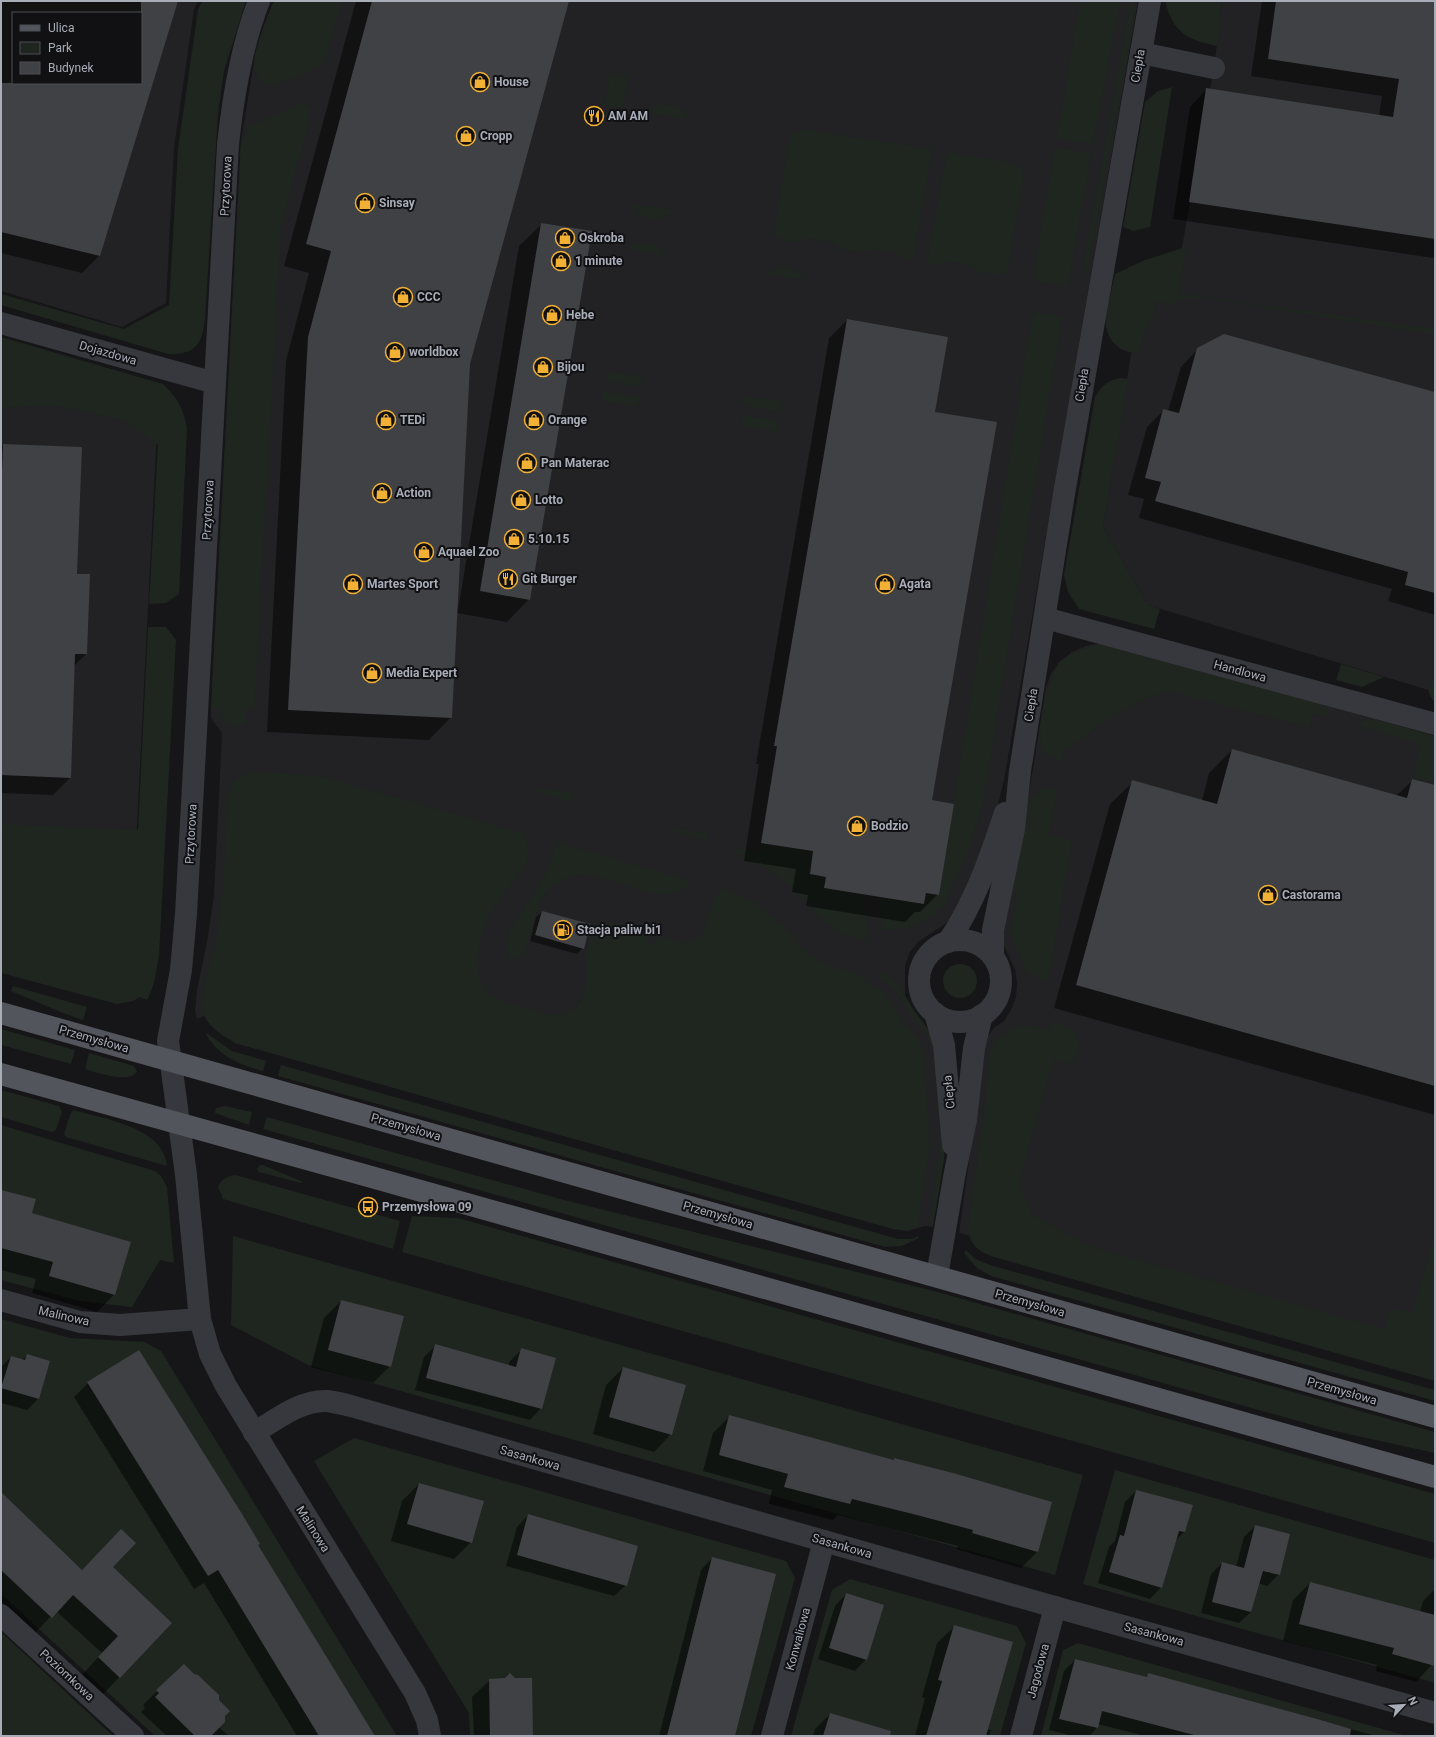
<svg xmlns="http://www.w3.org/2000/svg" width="1436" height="1737" viewBox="0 0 1436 1737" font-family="Roboto,sans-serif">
  <rect width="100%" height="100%" fill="#161618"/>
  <g fill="#222225" fill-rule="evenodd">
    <path d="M1,1H198L194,9L174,148L166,303L122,327L1,291ZM13,13H141V83H13Z"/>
    <path d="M274,1H1138L1005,775L995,817L954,918L918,942L910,952L905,966V995L913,1009L935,1039L944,1159L933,1227L925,1226L908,1231L893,1229L235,1043L224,1036L204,1016L197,1019L195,1011L197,990L207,942L214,896L222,733L211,718V709L241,141L254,62Z"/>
    <path d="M1222,1H1435V692L1148,605L1103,527L1142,287L1174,292L1214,68Z"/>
    <path d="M1,350L157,430L129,983L1,948Z"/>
    <path d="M1102,643L1435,736V1350L959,1233L986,1039L994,1028L1004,1021L1011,1010L1016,997L1017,983L1015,970L1002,941V929L1027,806L1046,687L1051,674L1059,662L1072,652L1086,646Z"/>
  </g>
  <g fill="#1e261f">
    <path d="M202,1H246L224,71L218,114L205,319C202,345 195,355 168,354L1,305V294L124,329L169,305L178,149L198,10Z"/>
    <path d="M274,1H341L326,58L323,63C314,70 275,89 264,84C257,81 254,69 254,63C254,50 268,14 274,1Z"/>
    <path d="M1080,1H1120L1093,144L1057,139Z"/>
    <path d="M1131,1H1135V11L1089,264L1081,281Z"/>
    <path d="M1165,1H1222L1217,46C1187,40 1173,32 1165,1Z"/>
    <path d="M610,74L628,76L623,108L605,105Z"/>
    <path d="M1172,87L1150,227L1133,231L1123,227L1145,102L1158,91Z"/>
    <path d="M298,104L306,105L310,110V117L281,226L254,709H246V720L243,725C229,729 222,722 219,709H211L241,141L250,126Z"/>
    <path d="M657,104L679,107L684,111L686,119L650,113L651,110Z"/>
    <path d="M801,129L932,149L913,261L904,259L898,253L870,249L862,253L844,250L837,247L835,243L809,238L800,242L785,241L776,235L774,231L790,137L792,133Z"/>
    <path d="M1055,147L1091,154L1068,286L1038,282L1034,274Z"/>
    <path d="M947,152L1013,163L1022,169L1023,177L1008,269L1002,275L978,272L971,265L945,261L937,265L927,264Z"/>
    <path d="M634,204L670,210C666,224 635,221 634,204Z"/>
    <path d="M639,242L657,245L662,250L663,255L627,249L632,244Z"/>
    <path d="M1186,247L1178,293L1435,329V335L1206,298H1188L1170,304L1155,302L1153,317L1145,329L1140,349L1136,353C1121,353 1108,341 1106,326C1104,316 1113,285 1115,274L1145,260Z"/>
    <path d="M776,267C785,268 802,268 803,280L767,274Z"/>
    <path d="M1037,312L1062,317L982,808L969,848L945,904C928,923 908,931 883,930L879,897L924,904L926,893L939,894L1032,318Z"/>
    <path d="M1,337L163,384C178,399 183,407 187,428L179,594L166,603L149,604L158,445L123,420L53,405L1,408Z"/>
    <path d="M606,371L642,377L641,387L605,381Z"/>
    <path d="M1120,378L1128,379L1103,527L1148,605L1160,609L1154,629L1079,609L1068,592L1064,575L1095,397C1102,385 1107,381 1120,378Z"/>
    <path d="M603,391L639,397L638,407L601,401Z"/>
    <path d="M746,396L782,402L780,412L744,405Z"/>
    <path d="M743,415L779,421L777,432L741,425Z"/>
    <path d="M148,627H166L176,640L159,956C156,971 155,986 147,1000L140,997L133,1001L117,1004L1,973V824L138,830Z"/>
    <path d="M1102,645L1319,703L1327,708L1330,718L1313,713L1309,727L1172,692C1134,696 1095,729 1064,751L1062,760C1054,759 1049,757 1044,751C1033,736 1048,676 1060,663C1072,651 1086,647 1102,645Z"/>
    <path d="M1341,664L1384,677L1362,687L1336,680Z"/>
    <path d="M1435,678V703C1427,692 1426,689 1435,678Z"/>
    <path d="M1374,719L1435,736V783L1413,777L1420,744L1356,725L1364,720Z"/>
    <path d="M252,771L324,777L522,833C525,839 529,846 528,853C528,866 513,881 505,892C500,899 494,907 490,915C479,937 467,979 493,996C504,1004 519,1006 533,1010C547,1014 560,1019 573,1010C599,993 571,944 604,923H613L649,932L646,941L655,944L658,935C667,937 681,944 691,942C708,940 708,899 723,888L754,901L787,931L800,946L814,958L829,966L857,973L871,986L877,987L885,995L903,1023L919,1040L923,1052L930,1140L918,1227L908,1231L893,1229L235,1043C225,1037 210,1028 205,1017C197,1000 211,964 215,946C225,897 225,847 228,797C232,782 238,777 252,771Z"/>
    <path d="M537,787L573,793L570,801L537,793Z"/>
    <path d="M1043,789H1057L1049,834L1072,841L1048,982L1032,976L1026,969L1014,943L1011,931L1017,894L1008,892L1028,806L1032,798Z"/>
    <path d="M675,828L709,834L707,840L675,832Z"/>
    <path d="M558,843L689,880V885C644,920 584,836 541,900L523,955C504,968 504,944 509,932L548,870C552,861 551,851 558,843Z"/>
    <path d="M761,843L813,851L810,874L826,877L824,888L862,894L868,933L866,941C857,938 845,936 837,931C828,925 821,917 814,910C792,888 773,865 742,859L734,848L759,852Z"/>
    <circle cx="960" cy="981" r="17"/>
    <path d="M880,972L890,977L898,986L913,1009L935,1039L945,1137L944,1159L933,1225L930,1224L939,1154L940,1134L934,1053L928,1035L909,1013L896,991L887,982L878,976Z"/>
    <path d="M13,986L87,1007L83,1020L63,1013L11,991Z"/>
    <path d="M1052,1021C1068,1025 1083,1031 1078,1051C1076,1057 1075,1060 1070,1064L1053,1059L1019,1183L1032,1215L1095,1248L1384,1329L1389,1311L1394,1309L1412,1313L1435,1232V1381L994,1257C979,1252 968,1244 968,1227L983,1120L989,1060L994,1045L1005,1034L1014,1027L1022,1025L1050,1029Z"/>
    <path d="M1,1029L75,1050L71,1064L1,1045Z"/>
    <path d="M206,1034H208L232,1051L266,1061L263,1071C240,1065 218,1056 206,1034Z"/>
    <path d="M89,1053L134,1066L137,1071C129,1085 97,1072 85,1069Z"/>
    <path d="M281,1065L898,1239H912L918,1236L919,1238L902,1246L885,1247L278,1076Z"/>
    <path d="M1,1090L59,1106L62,1112L56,1130L52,1132L1,1117Z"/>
    <path d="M225,1106L252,1112L249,1125L215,1113L216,1108Z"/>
    <path d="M73,1110C104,1119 164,1127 167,1166L66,1137L64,1134L70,1115Z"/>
    <path d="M267,1117L564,1200L934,1291L1435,1432V1453L1330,1430L263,1129Z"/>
    <path d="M1,1125L155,1171L161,1176L167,1187L174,1263L160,1260L132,1307L80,1301L1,1280Z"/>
    <path d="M260,1165H263L303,1182L301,1183L259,1172L257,1169Z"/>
    <path d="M235,1175L400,1221L393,1249L223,1199L218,1187C221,1179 226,1177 235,1175Z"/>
    <path d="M412,1216L458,1218L1435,1494V1543L402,1252Z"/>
    <path d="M233,1236L1083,1475L1055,1575L308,1365L231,1325Z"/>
    <path d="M966,1250L975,1259L990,1265L1435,1390V1401L991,1276L977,1268L964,1253Z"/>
    <path d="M1,1319L70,1338L145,1342L161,1351L397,1736H155L1,1594Z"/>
    <path d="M354,1438L786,1561L795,1578L751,1736H470L469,1713L314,1461Z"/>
    <path d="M1115,1470L1435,1560V1683L1083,1584Z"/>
    <path d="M850,1579L1017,1626L1026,1643L1000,1736H791L832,1590Z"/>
    <path d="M1,1632L113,1736H1Z"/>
    <path d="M1078,1643L1407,1736H1041L1063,1650Z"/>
  </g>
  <g fill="#0007" fill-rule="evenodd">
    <path d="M1,1H177L99,256L82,273L1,253ZM13,13H141V83H13Z"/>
    <path d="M356,1H568L469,364L457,610H458L519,246L542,224L529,599L507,622L457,613L451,717L429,740L267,732L286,361L309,273L284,266Z"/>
    <path d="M1262,1H1435V256L1433,258L1173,219L1190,107L1207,89L1379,116L1382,96L1251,76Z"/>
    <path d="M847,320L931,801L938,894L920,912H915L905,922L806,906L808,895L792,892L796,869L744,861L759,764H756L829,338Z"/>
    <path d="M1198,349L1435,393V615L1388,601L1392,589L1139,518L1144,499L1128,495L1147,427L1164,410L1168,411L1181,367Z"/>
    <path d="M3,445L76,575H89L86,654L74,666L70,778L53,795L1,793V447Z"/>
    <path d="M1232,750L1396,796L1413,780L1435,786V1115L1054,1008L1110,804L1133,782L1202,801L1209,773Z"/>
    <path d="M542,912L583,948L577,954L530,941L536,917Z"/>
    <path d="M1,1191L31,1214L114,1295L97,1312L32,1293L36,1279L1,1270Z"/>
    <path d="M341,1301L390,1366L373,1383L311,1367L324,1318Z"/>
    <path d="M436,1345L508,1366L510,1361L521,1350L541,1408L530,1420L415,1390L424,1357Z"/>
    <path d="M28,1355L49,1361L38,1399L27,1410L1,1403V1367L11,1357L22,1360Z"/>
    <path d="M623,1368L671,1434L654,1452L593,1434L606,1385Z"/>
    <path d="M88,1383L257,1545L374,1736H297L204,1583L194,1589L74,1397Z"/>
    <path d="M730,1416L893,1460L894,1459L1051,1503L1037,1552L1021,1568L956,1549L958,1546L896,1530L838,1515L833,1520L769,1504L772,1490L703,1471L713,1433Z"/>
    <path d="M419,1484L471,1542L454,1559L391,1541L402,1501Z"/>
    <path d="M1136,1491L1184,1532L1175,1541L1161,1587L1150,1599L1098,1583L1109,1547L1115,1541L1125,1502Z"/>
    <path d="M1,1494L82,1570L121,1530L112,1568L171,1623L103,1694L82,1675L102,1653L56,1611L35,1633L1,1601Z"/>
    <path d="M528,1515L626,1585L614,1596L506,1566L517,1527Z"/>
    <path d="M1255,1526L1279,1574L1267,1586L1258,1583L1251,1612L1239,1623L1201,1613L1211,1574L1222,1563L1236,1567L1244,1537Z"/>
    <path d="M712,1558L734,1736H659L701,1570Z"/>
    <path d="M1310,1583L1420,1612L1423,1601L1435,1589V1661L1416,1682L1376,1671L1377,1665L1283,1641L1293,1600Z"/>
    <path d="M846,1594L866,1659L855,1671L818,1659L835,1606Z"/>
    <path d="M955,1626L987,1729L991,1730L989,1736H915L925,1698L922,1697L937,1643Z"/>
    <path d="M1075,1660L1145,1678L1149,1674L1376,1736H1145L1098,1724L1097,1728L1089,1736H1073L1049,1730L1064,1671Z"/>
    <path d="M184,1665L216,1725L229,1736H167L141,1712L145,1708L143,1705Z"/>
    <path d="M490,1680L532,1736H474L472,1697Z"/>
    <path d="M830,1714L863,1736H813L815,1729Z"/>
  </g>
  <g fill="#404145">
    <path d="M141,1H178L100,256L1,232V83H141Z"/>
    <path d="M372,1H569L470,364L452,718L288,710L308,337L331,251L306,244Z"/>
    <path d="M1276,1H1435V239L1189,202L1206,88L1393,117L1399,79L1268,59Z"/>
    <path d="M541,223L592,231L530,600L480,591Z"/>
    <path d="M847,319L948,337L935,412L997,422L932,800L954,804L939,895L926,893L924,904L824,888L826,877L810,874L813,851L761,843L777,746H774Z"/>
    <path d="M1224,334L1435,392V593L1405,585L1408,572L1155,501L1161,482L1145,478L1163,409L1179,413L1197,348Z"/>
    <path d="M3,444L82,447L77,574H90L87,654H75L71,778L1,775V498Z"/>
    <path d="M1232,749L1407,798L1412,779L1435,785V1086L1076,985L1132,780L1217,804Z"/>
    <path d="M542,911L590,924L584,949L535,935Z"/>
    <path d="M1,1190L36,1199L32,1213L131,1242L115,1295L49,1276L53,1262L1,1248Z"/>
    <path d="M341,1300L404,1316L391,1367L328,1350Z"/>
    <path d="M435,1344L516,1367L521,1348L556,1358L542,1409L426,1378Z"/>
    <path d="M139,1350L242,1514L260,1544L258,1545L375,1736H319L218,1570L208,1576L87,1382Z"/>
    <path d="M27,1354L50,1361L39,1399L1,1388L11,1356L25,1360Z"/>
    <path d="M623,1367L686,1385L672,1435L609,1417Z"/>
    <path d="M729,1415L894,1460V1458L953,1473L1052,1502L1038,1552L972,1533L973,1530L913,1514L852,1499L850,1504L784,1487L788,1474L719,1455Z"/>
    <path d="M419,1483L484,1501L472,1543L407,1524Z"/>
    <path d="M1136,1490L1193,1505L1185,1532L1179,1531L1162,1588L1109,1572L1120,1535L1124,1536Z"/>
    <path d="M1,1492L82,1570L121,1529L136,1543L113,1567L172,1623L120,1678L98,1657L118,1636L73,1595L52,1618L1,1570Z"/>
    <path d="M528,1514L638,1546L627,1586L517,1555Z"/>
    <path d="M1255,1525L1290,1534L1280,1575L1263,1571L1251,1612L1212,1602L1222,1562L1244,1568Z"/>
    <path d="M712,1557L776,1574L735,1736H667Z"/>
    <path d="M1310,1582L1435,1615V1666L1392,1654L1394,1648L1299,1624Z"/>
    <path d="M846,1593L884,1605L867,1660L829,1648Z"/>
    <path d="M954,1625L1013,1642L986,1736H926L942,1681L938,1680Z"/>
    <path d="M1075,1659L1147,1677L1148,1673L1317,1719L1351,1729L1350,1736H1198L1102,1711L1098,1728L1059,1719Z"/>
    <path d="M184,1664L194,1674L198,1675L219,1695V1700L230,1711L225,1716V1722L211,1736H195L155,1697L159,1693L156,1690Z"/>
    <path d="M510,1673L515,1678H532L533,1736H490L489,1679L505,1678Z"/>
    <path d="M830,1713L891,1731L890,1736H823Z"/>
  </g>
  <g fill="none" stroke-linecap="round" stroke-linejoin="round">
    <g stroke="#37383d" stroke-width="22">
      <path d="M259,1C241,47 233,97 228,145L186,914L181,970L168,1041L186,1175L200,1319L210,1354L226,1386L415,1693L427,1720L430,1736"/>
      <path d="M1141,53L1214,68"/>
      <path d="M1,323L215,383"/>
      <path d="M1045,618L1435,724"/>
      <circle cx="960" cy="981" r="41"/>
      <path d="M948,942C975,902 990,858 1005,813"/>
      <path d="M993,956V930L1014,829L1020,771L1064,494L1150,1"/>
      <path d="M935,1013L944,1045L953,1145"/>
      <path d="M937,1276L955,1172L966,1120L974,1048L982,1015"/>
      <path d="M1,1300L80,1322L120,1325L200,1319"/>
      <path d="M254,1433C276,1420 300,1400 327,1401C335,1402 343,1404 351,1406L1055,1607L1435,1713"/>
      <path d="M1,1615L133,1736"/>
      <path d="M772,1736L824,1541"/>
      <path d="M1021,1736L1055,1607"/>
    </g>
    <g stroke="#53555c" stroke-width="22">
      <path d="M1,1013L1435,1417"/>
      <path d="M1,1074L375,1178L1435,1477"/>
    </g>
  </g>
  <defs>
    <symbol id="shop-ring" viewBox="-11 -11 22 22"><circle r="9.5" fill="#111113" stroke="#f2b134" stroke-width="1.5"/><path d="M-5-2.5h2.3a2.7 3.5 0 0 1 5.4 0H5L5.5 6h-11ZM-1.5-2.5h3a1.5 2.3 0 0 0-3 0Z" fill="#f2b134"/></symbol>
    <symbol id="restaurant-ring" viewBox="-11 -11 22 22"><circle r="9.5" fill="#111113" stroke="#f2b134" stroke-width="1.5"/><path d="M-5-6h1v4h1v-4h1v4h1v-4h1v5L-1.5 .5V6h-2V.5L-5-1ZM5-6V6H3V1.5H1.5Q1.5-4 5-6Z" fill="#f2b134"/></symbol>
    <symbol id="fuel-ring" viewBox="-11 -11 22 22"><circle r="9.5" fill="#111113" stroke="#f2b134" stroke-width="1.5"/><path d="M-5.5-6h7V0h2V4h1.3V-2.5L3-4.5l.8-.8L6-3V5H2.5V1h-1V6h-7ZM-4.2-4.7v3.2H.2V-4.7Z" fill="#f2b134"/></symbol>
    <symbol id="bus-ring" viewBox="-11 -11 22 22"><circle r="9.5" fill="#111113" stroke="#f2b134" stroke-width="1.5"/><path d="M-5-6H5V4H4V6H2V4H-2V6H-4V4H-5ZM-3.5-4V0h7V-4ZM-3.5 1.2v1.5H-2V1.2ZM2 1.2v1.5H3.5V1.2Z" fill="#f2b134"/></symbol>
  </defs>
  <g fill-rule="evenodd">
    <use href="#shop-ring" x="469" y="71" width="22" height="22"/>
    <use href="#restaurant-ring" x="583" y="105" width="22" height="22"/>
    <use href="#shop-ring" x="455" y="125" width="22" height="22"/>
    <use href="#shop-ring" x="354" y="192" width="22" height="22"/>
    <use href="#shop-ring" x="554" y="227" width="22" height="22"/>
    <use href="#shop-ring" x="550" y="250" width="22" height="22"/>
    <use href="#shop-ring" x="392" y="286" width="22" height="22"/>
    <use href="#shop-ring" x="541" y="304" width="22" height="22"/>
    <use href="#shop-ring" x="384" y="341" width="22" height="22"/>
    <use href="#shop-ring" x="532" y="356" width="22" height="22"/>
    <use href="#shop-ring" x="375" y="409" width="22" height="22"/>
    <use href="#shop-ring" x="523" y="409" width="22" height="22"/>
    <use href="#shop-ring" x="516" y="452" width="22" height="22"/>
    <use href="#shop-ring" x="371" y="482" width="22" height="22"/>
    <use href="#shop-ring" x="510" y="489" width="22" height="22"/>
    <use href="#shop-ring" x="503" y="528" width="22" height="22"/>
    <use href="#shop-ring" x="413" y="541" width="22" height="22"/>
    <use href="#restaurant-ring" x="497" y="568" width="22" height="22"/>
    <use href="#shop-ring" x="342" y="573" width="22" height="22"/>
    <use href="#shop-ring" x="874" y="573" width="22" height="22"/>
    <use href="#shop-ring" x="361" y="662" width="22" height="22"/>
    <use href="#shop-ring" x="846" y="815" width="22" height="22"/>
    <use href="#shop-ring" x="1257" y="884" width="22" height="22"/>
    <use href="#fuel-ring" x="552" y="919" width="22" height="22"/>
    <use href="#bus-ring" x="357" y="1196" width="22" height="22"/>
  </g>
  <g text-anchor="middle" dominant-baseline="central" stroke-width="4" stroke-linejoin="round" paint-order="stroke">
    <g font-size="12" fill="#a8adb8" stroke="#111113">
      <text transform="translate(1138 66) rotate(-80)">Ciepła</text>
      <text transform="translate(226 186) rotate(-87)">Przytorowa</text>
      <text transform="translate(108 353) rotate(16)">Dojazdowa</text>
      <text transform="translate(1082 385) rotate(-81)">Ciepła</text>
      <text transform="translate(208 510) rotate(-87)">Przytorowa</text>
      <text transform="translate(1240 671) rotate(15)">Handlowa</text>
      <text transform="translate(1031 705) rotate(-81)">Ciepła</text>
      <text transform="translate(191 834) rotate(-87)">Przytorowa</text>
      <text transform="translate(94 1039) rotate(16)">Przemysłowa</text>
      <text transform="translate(949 1092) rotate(-96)">Ciepła</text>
      <text transform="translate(406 1127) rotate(16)">Przemysłowa</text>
      <text transform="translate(718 1215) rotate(16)">Przemysłowa</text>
      <text transform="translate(1030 1303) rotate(16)">Przemysłowa</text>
      <text transform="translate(64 1316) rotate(13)">Malinowa</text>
      <text transform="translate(1342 1391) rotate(16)">Przemysłowa</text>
      <text transform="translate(530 1458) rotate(16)">Sasankowa</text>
      <text transform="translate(313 1529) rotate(58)">Malinowa</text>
      <text transform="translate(842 1546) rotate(16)">Sasankowa</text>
      <text transform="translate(1154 1634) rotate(15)">Sasankowa</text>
      <text transform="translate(798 1639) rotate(-75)">Konwaliowa</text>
      <text transform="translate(1038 1671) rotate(-75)">Jagodowa</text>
      <text transform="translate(67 1675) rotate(43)">Poziomkowa</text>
    </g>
    <g font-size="12" font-weight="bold" fill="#a8adb8" stroke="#111113" text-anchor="start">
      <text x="494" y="82">House</text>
      <text x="608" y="116">AM AM</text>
      <text x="480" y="136">Cropp</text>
      <text x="379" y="203">Sinsay</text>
      <text x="579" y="238">Oskroba</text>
      <text x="575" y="261">1 minute</text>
      <text x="417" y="297">CCC</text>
      <text x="566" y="315">Hebe</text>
      <text x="409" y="352">worldbox</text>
      <text x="557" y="367">Bijou</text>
      <text x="400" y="420">TEDi</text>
      <text x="548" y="420">Orange</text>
      <text x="541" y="463">Pan Materac</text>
      <text x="396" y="493">Action</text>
      <text x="535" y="500">Lotto</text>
      <text x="528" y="539">5.10.15</text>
      <text x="438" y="552">Aquael Zoo</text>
      <text x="522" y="579">Git Burger</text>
      <text x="367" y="584">Martes Sport</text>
      <text x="899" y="584">Agata</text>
      <text x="386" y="673">Media Expert</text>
      <text x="871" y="826">Bodzio</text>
      <text x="1282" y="895">Castorama</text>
      <text x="577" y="930">Stacja paliw bi1</text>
      <text x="382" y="1207">Przemysłowa 09</text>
    </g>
  </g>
  <rect width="1436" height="1737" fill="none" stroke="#a8adb8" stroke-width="4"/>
  <rect x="12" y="12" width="130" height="72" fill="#111113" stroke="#4d4f55"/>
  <rect x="20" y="25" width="20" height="6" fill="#53555c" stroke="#4d4f55"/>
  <text x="48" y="32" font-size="12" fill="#a8adb8">Ulica</text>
  <rect x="20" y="42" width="20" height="12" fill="#1e261f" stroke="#4d4f55"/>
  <text x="48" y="52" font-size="12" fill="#a8adb8">Park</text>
  <rect x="20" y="62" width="20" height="12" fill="#404145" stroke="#4d4f55"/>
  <text x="48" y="72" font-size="12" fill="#a8adb8">Budynek</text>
  <g transform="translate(1404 1705) rotate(65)" stroke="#111113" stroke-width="3" paint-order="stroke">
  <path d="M0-3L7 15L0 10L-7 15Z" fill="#a8adb8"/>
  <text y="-6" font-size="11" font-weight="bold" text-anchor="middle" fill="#a8adb8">N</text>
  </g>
</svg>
